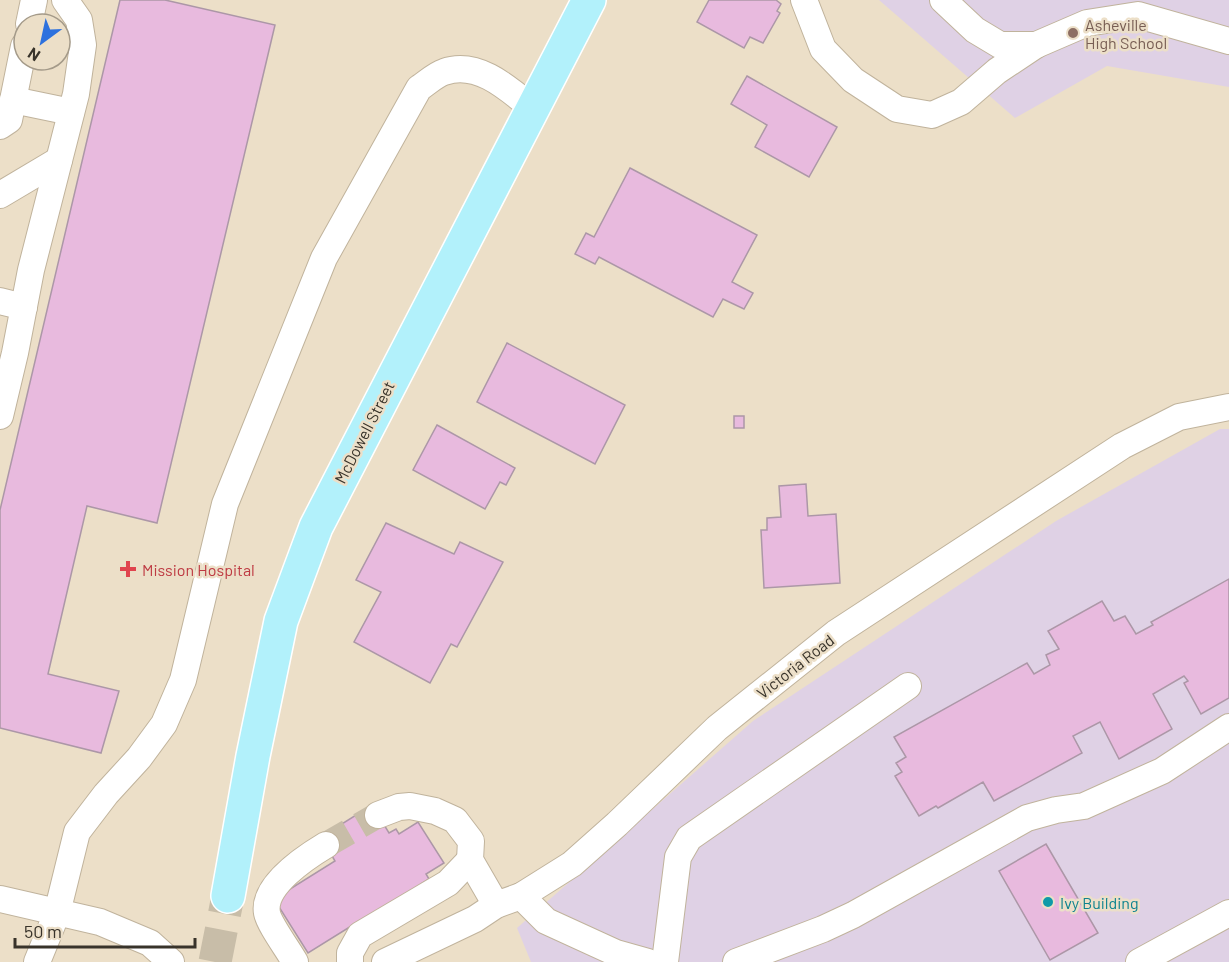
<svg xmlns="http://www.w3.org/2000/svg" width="1229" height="962" viewBox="0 0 1229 962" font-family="Barlow,sans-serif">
  <rect width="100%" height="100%" fill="#ecdfc8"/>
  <g fill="#dfd1e5">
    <path d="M879,0H1229V87L1107,66L1015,118Z"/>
    <path d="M1220,429H1229V962H531L517,928L753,721L1056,521Z"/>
  </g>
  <g fill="#e8bade" stroke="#ac97a7" stroke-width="1.5">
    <path d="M120,0H165L275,25L157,523L87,506L48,674L119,691L101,753L0,728V510Z"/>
    <path d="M709,0H776L781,4L777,11L780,13L763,43L750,37L744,48L697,22Z"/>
    <path d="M747,76L837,127L809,177L755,147L767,125L731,104Z"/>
    <path d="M630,168L757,235L732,282L753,293L744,309L723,299L713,317L599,257L595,264L575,254L586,233L594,237Z"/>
    <path d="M507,343L625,405L595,464L477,402Z"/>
    <rect x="734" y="416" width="10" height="12"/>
    <path d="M437,425L515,468L506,485L500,482L485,509L413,470Z"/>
    <path d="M806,484L808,516L836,514L840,583L764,588L761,530H767V518L781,517L779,486Z"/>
    <path d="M386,523L454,554L460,542L503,562L457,647L451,644L430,683L354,642L381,592L356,580Z"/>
    <path d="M1229,579V698L1201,714L1184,683L1188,681L1184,676L1153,694L1172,729L1119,759L1100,722L1073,736L1082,753L994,801L983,782L938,808L936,806L919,816L895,776L902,772L896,763L906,757L894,737L1027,663L1034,674L1050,665L1046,655L1059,649L1048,631L1102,601L1114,621L1125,616L1136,634L1153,625L1151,622Z"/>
    <path d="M372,805L389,833L396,829L399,834L418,822L444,863L426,874L429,879L421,884L426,892L369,915L308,953L274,899L335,861L321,837Z"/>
    <path d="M1046,844L1098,933L1050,960L999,871Z"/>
  </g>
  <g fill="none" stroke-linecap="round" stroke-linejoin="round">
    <path stroke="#c8bda8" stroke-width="26" stroke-dasharray="26 13" stroke-linecap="butt" d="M326,845L378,815"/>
    <path stroke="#c8bda8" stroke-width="33" stroke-dasharray="33 16" stroke-linecap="butt" d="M215,962L228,896"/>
    <defs>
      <g id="minor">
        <path d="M804,0L823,49L853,80L897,109L932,115L961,102L997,71L1036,45L1087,23L1138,15L1229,41"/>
        <path d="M943,0L975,30L1000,45H1036"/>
        <path d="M29,24L34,0"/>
        <path d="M13,100L71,112"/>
        <path d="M0,126L9,120L24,46"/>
        <path d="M0,195L59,160"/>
        <path d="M0,301L24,307"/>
        <path d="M0,416L15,353L31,270L76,94L83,45L79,20L65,0"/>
        <path d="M378,815L399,807L410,806L435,811L455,820L471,841L470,860L496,905"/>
        <path d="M521,896L546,921L616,953L648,962"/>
        <path d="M0,899L100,922L150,943L171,962"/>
        <path d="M37,962L57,913L77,832L106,794L139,758L164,724L183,680L225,504L324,258L419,88C427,83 435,75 444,72C477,60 508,88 532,108"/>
        <path d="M295,962C289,951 269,924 267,913C262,886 306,857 326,845"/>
        <path d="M350,962V953L360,935L448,883L470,860"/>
        <path d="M385,962L475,919L496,905L521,896L572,864L617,824L717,728L836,633L1122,446L1179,417L1229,407"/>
        <path d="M665,962L678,857L689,838L908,686"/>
        <path d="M736,962L823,929L853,915L1027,818L1056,810L1084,806L1162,771L1229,727"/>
        <path d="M1139,962L1229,913"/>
      </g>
      <path id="major" d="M228,896L253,756L281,621L316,527L589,0"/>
    </defs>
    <use href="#minor" stroke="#c0b39c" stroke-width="28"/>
    <use href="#major" stroke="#fff" stroke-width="36"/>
    <use href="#minor" stroke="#fff" stroke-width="26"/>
    <use href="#major" stroke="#b2f1fb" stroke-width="33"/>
  </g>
  <circle fill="#8d6e63" stroke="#ecdfc8" stroke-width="2" cx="1073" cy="33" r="6"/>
  <path fill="#e0444e" stroke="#ecdfc8" stroke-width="2" d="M125 560h6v6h6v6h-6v6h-6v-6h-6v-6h6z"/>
  <circle fill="#0f9aa8" stroke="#ecdfc8" stroke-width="2" cx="1048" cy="902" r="6"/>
  <g text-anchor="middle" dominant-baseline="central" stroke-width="5" stroke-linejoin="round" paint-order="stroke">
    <g font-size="16" fill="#785e54" stroke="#ecdfc8" text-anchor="start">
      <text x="1085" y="24">Asheville<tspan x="1085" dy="18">High School</tspan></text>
    </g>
    <g font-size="16" fill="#38332a" stroke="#ecdfc8">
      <text transform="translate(364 432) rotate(-63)">McDowell Street</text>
      <text transform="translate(795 666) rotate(-38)">Victoria Road</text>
    </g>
    <g font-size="16" fill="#be3a42" stroke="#ecdfc8" text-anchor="start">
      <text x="142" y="569">Mission Hospital</text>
    </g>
    <g font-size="16" fill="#0d838f" stroke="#ecdfc8" text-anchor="start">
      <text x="1060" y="902">Ivy Building</text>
    </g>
  </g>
  <g transform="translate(42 42) rotate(213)"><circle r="28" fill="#ecdfc8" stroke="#a49a89" stroke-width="1.5"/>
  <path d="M0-4.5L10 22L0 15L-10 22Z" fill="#2d71de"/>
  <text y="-9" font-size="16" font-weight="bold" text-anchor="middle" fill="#38332a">N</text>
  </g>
  <path d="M15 938v9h180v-9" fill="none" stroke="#38332a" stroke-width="3"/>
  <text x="24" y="938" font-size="18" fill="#38332a" stroke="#ecdfc8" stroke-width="4.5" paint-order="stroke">50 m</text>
</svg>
